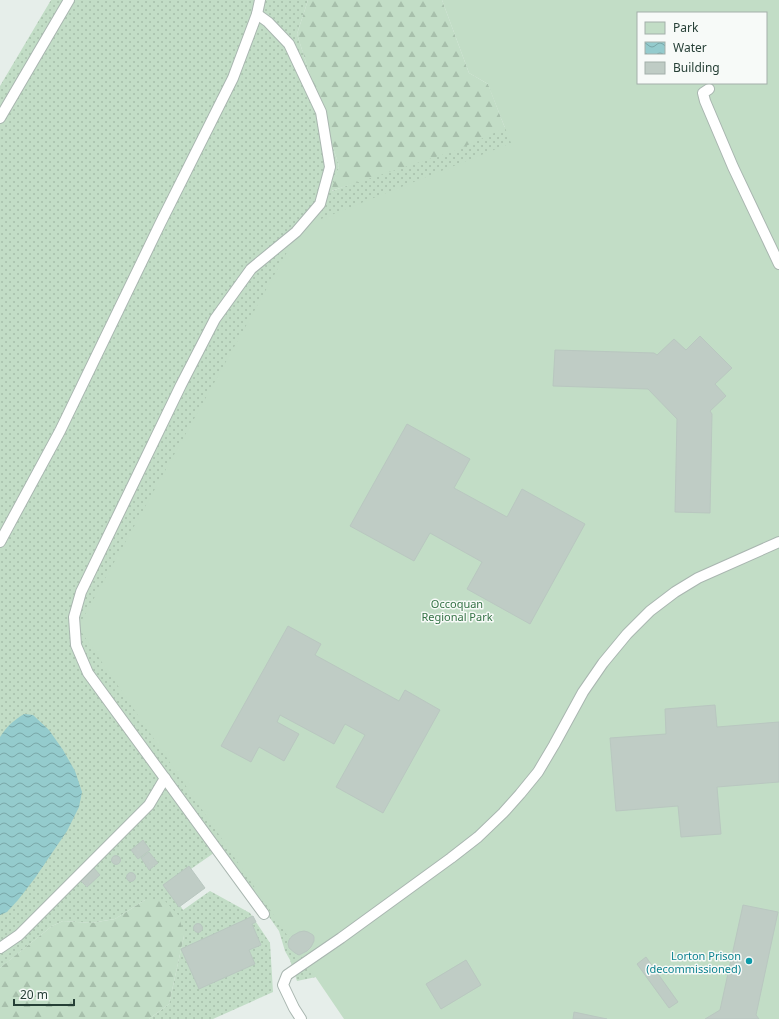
<svg xmlns="http://www.w3.org/2000/svg" width="779" height="1019" viewBox="0 0 779 1019" font-family="'Noto Sans',sans-serif">
  <defs>
    <pattern id="grass-dots" width="8" height="8" patternUnits="userSpaceOnUse"><rect width="8" height="8" fill="#c2ddc6"/><path d="M2 2h.1M6 6h.1" fill="none" stroke="#a7bfab" stroke-width="1.8" stroke-linecap="round"/></pattern>
    <pattern id="forest-firs" width="22" height="20" patternUnits="userSpaceOnUse"><rect width="22" height="20" fill="#c2ddc6"/><path d="M5 1l3.5 6h-7zM16 11l3.5 6h-7z" fill="#a7bfab"/></pattern>
    <pattern id="water-waves" width="16" height="10" patternUnits="userSpaceOnUse"><rect width="16" height="10" fill="#94cbcd"/><path d="M0 5q4-4 8 0t8 0" fill="none" stroke="#79a6a7"/></pattern>
  </defs>
  <rect width="100%" height="100%" fill="#e6eeea"/>
  <path fill="url(#grass-dots)" d="M51,0H308L297,34L339,166L332,191L505,127L488,84L766,83L779,79L316,977L297,981L290,960L285,951L279,931L221,848L168,885L183,910L210,891L250,913L270,943L273,992L213,1019H149L169,1004L184,936L145,900L115,919L91,923L63,921L52,926L0,968V86Z"/>
  <g fill="url(#forest-firs)">
    <path d="M308,0H442L469,73L488,84L505,128L457,150L331,191L339,166L297,34Z"/>
    <path d="M145,900L165,901L179,916L184,936L169,1004L149,1019H0V968L6,963L52,926L63,921L91,923L115,919Z"/>
  </g>
  <path fill="#c2ddc6" fill-rule="evenodd" d="M442,0H779V1019H344L78,627L301,227L511,143L488,84L469,73ZM638,13H766V83H638Z"/>
  <path fill="url(#water-waves)" d="M24,714L33,715L49,730L63,750L75,771L82,792L79,807L67,831L35,878L18,900L7,912L0,915V737C7,726 13,721 24,714Z"/>
  <g fill="#bfccc5" stroke="#b9c7c0">
    <path d="M700,336L732,368L715,384L726,396L710,411L712,414L710,513L675,512L677,419L648,389L553,386L555,350L654,353L657,355L674,339L686,350Z"/>
    <path d="M407,424L470,459L454,488L507,517L522,489L585,524L530,624L467,589L482,562L430,533L414,561L350,526Z"/>
    <path d="M288,626L321,644L315,655L399,701L405,690L440,710L383,813L336,787L365,735L345,724L334,744L280,715L277,722L299,734L284,761L259,747L251,762L221,746Z"/>
    <path d="M715,705L717,727L779,722V782L717,787L721,834L681,837L678,806L616,811L610,738L666,734L665,709Z"/>
    <path d="M143,840L150,850L138,859L131,850Z"/>
    <path d="M149,852L158,863L149,870L141,858Z"/>
    <circle cx="116" cy="860" r="4.5"/>
    <path d="M189,866L205,888L179,907L163,885Z"/>
    <path d="M93,867L100,875L87,887L79,879Z"/>
    <circle cx="131" cy="877" r="4.5"/>
    <path d="M743,905L778,912L756,1015L759,1019H705L720,1010Z"/>
    <path d="M253,916L256,922L252,924L261,945L249,950L255,964L199,989L181,949Z"/>
    <circle cx="198" cy="928" r="4.5"/>
    <path d="M304,931L308,932L313,935L314,937V941L311,947L307,951L299,955L295,953L289,948L288,944L289,940L292,936L299,932Z"/>
    <path d="M646,957L678,1002L669,1008L637,964Z"/>
    <path d="M466,960L481,985L441,1009L426,984Z"/>
    <path d="M574,1012L607,1019H573Z"/>
  </g>
  <g fill="none" stroke-linecap="round" stroke-linejoin="round">
    <defs>
      <g id="service">
        <path d="M257,14L268,22L289,44L321,112L330,167L320,204L296,232L251,269L215,319L181,385L81,592L74,617L76,645L88,673L264,914"/>
        <path d="M709,89L703,93L705,101L733,167L779,264"/>
        <path d="M0,118L69,0"/>
        <path d="M0,542L60,431L161,222L233,78L257,14L260,0"/>
        <path d="M0,948L19,935L149,805L165,778"/>
        <path d="M301,1019L294,1008L283,985L287,975L341,938L451,858L478,837L503,813L520,794L538,772L554,745L583,692L603,663L627,634L650,611L675,592L698,578L779,542"/>
      </g>
    </defs>
    <use href="#service" stroke="#a9b6b0" stroke-width="12"/>
    <use href="#service" stroke="#fff" stroke-width="10"/>
  </g>
  <circle fill="#0f9aa8" stroke="#f7faf8" stroke-width="1.5" cx="749" cy="961" r="4"/>
  <g text-anchor="middle" dominant-baseline="central" stroke-width="3" stroke-linejoin="round" paint-order="stroke">
    <g font-size="11" fill="#347245" stroke="#f7faf8">
      <text x="457" y="603">Occoquan<tspan x="457" dy="13">Regional Park</tspan></text>
    </g>
    <g font-size="11" fill="#0d838f" stroke="#f7faf8" text-anchor="end">
      <text x="741" y="955">Lorton Prison<tspan x="741" dy="13">(decommissioned)</tspan></text>
    </g>
  </g>
  <rect x="637" y="12" width="130" height="72" fill="#f7faf8" stroke="#a3afaa"/>
  <rect x="645" y="22" width="20" height="12" fill="#c2ddc6" stroke="#a3afaa"/>
  <text x="673" y="32" font-size="12" fill="#263f36">Park</text>
  <rect x="645" y="42" width="20" height="12" fill="url(#water-waves)" stroke="#a3afaa"/>
  <text x="673" y="52" font-size="12" fill="#263f36">Water</text>
  <rect x="645" y="62" width="20" height="12" fill="#bfccc5" stroke="#a3afaa"/>
  <text x="673" y="72" font-size="12" fill="#263f36">Building</text>
  <path d="M14 999v6h60v-6" fill="none" stroke="#263f36" stroke-width="2"/>
  <text x="20" y="999" font-size="12" fill="#263f36" stroke="#f7faf8" stroke-width="3" paint-order="stroke">20 m</text>
</svg>
